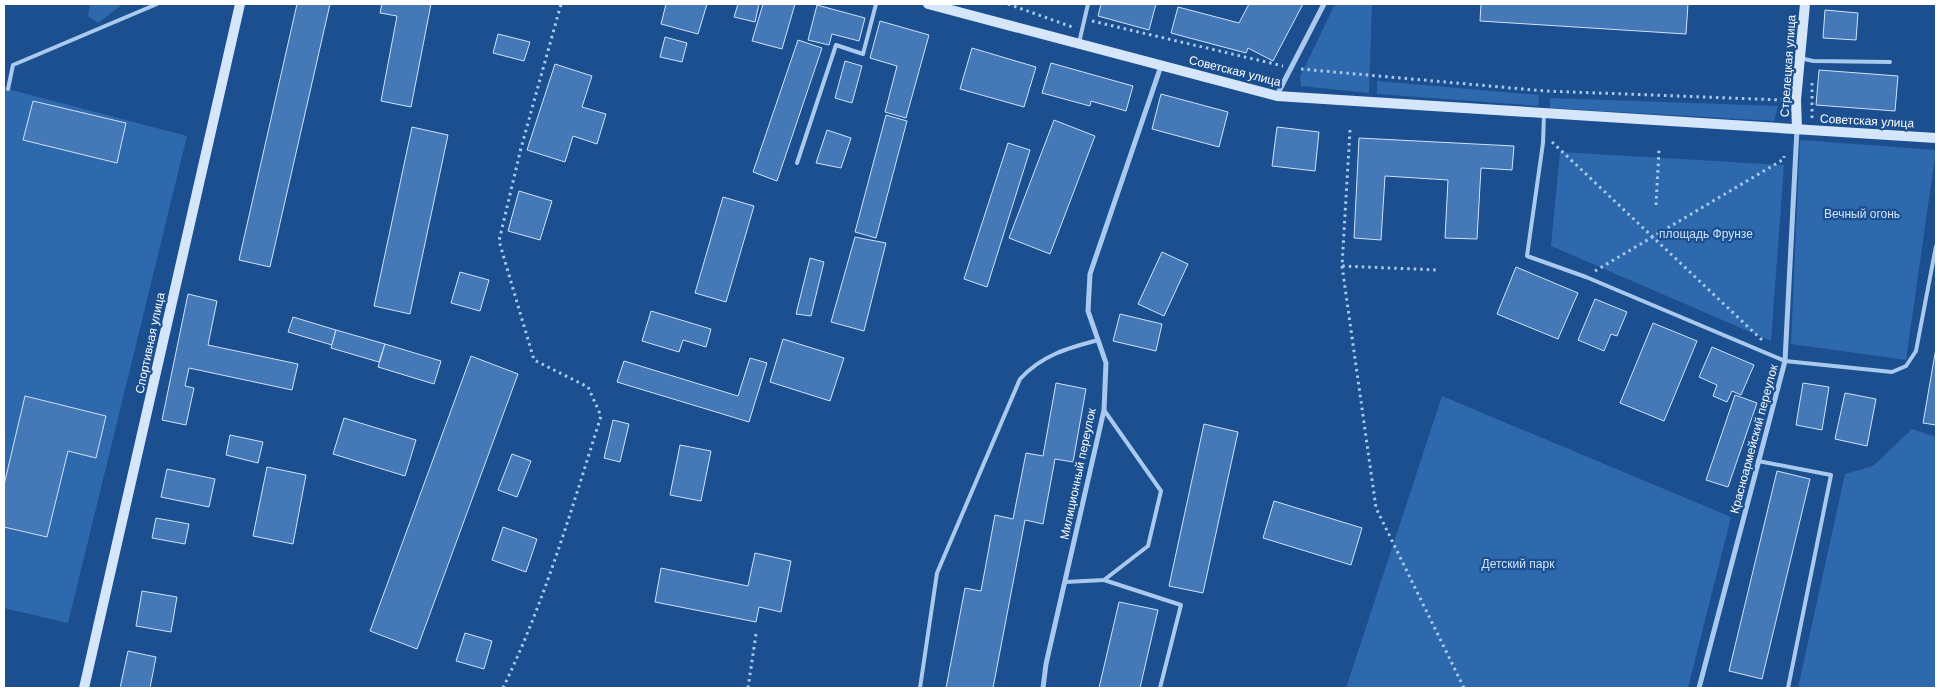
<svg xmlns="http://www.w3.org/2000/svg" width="1940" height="692" viewBox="0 0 1940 692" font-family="Helvetica,sans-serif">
  <rect width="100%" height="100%" fill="#1b4f8f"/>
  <g fill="#2e69ad">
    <path d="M90,4H123L98,23L88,16Z"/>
    <path d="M1335,4H1372L1369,93L1301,86L1300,77Z"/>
    <path d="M1377,81L1539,95L1538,106L1377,94Z"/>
    <path d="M4,88L187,136L68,623L4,608Z"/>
    <path d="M1550,98L1778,106L1774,121L1550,108Z"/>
    <path d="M1800,140L1936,150L1906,360L1791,344Z"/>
    <path d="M1560,152L1784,165L1771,341L1551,246Z"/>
    <path d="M1442,396L1731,517L1688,688H1346Z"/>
    <path d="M1912,429L1936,437V688H1798L1845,474L1873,466Z"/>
  </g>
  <g fill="#4478b7" stroke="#cfe3fa">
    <path d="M297,4H330L270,267L239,260Z"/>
    <path d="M382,4H431L411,107L381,101L397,16L380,13Z"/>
    <path d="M666,4H707L698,34L661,24Z"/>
    <path d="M738,4H759L755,22L734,17Z"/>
    <path d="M763,4H795L782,49L752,41Z"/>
    <path d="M1101,4H1156L1149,30L1098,16Z"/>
    <path d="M1249,4H1303L1273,61L1248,48L1246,53L1171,33L1178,7L1239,23Z"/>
    <path d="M1481,4H1688L1686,34L1480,21Z"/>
    <path d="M817,5L865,18L859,41L832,34L829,45L808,40Z"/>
    <path d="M1825,10L1858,13L1856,40L1823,38Z"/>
    <path d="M880,21L929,35L906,118L885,112L897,66L870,58Z"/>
    <path d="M498,34L530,42L524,61L493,53Z"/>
    <path d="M665,37L687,43L682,62L660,57Z"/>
    <path d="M798,40L822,48L777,181L753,172Z"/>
    <path d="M972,48L1036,67L1024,107L960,89Z"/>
    <path d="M845,61L862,66L852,103L835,98Z"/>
    <path d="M1051,63L1133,86L1126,111L1091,101L1090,106L1042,93Z"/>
    <path d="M555,64L592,76L582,107L606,114L597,144L573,136L565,162L527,150Z"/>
    <path d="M1819,70L1898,76L1895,111L1816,105Z"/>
    <path d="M1161,94L1228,112L1219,147L1152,129Z"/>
    <path d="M33,101L126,123L117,163L23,140Z"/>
    <path d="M886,115L907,121L876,238L855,232Z"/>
    <path d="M1054,120L1095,136L1050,254L1009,238Z"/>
    <path d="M412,127L448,135L410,314L374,306Z"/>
    <path d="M1277,127L1319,132L1315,171L1272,166Z"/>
    <path d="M827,130L851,138L841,168L816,163Z"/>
    <path d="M1359,138L1514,146L1512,170L1481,168L1477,239L1445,238L1448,180L1385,176L1381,240L1354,238Z"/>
    <path d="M1008,143L1030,150L987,287L964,279Z"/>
    <path d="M519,191L552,201L540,240L508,231Z"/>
    <path d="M723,197L754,206L726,302L695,293Z"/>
    <path d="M855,237L886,243L864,331L831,322Z"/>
    <path d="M1162,252L1188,264L1164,316L1138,304Z"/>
    <path d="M810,258L824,262L811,316L796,314Z"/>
    <path d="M1516,267L1578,293L1558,339L1497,314Z"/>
    <path d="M460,272L489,280L480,311L451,303Z"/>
    <path d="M188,294L217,301L208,345L298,364L292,390L189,368L185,386L194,388L186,425L162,420Z"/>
    <path d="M1595,299L1627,312L1617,336L1611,334L1604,351L1578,340Z"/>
    <path d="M651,311L711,329L706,347L683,340L679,352L642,341Z"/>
    <path d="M1120,314L1162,324L1156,351L1113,341Z"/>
    <path d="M293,317L336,330L332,345L288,332Z"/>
    <path d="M1653,323L1697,341L1664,421L1620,403Z"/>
    <path d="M336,330L385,344L379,362L331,348Z"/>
    <path d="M783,339L844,358L830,401L770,382Z"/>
    <path d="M385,344L441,361L434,384L378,367Z"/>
    <path d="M1712,347L1754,365L1741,395L1732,391L1727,402L1713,396L1717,385L1699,377Z"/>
    <path d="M1936,348V425L1923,423Z"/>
    <path d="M471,356L518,374L417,649L370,631Z"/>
    <path d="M750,358L767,363L749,422L617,382L624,361L738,396Z"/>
    <path d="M1056,383L1086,389L1073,462L1055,459L1043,524L1025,520L993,688H946L965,588L981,591L995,515L1013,519L1026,453L1043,456Z"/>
    <path d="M1803,383L1829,387L1822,430L1796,425Z"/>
    <path d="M1845,393L1876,399L1867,446L1835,439Z"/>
    <path d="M1735,395L1757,403L1728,487L1706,480Z"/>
    <path d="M25,396L106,416L96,458L68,451L47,537L4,527V485Z"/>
    <path d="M344,418L416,440L405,476L333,454Z"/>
    <path d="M613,420L629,424L620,462L604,458Z"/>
    <path d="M1204,424L1238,432L1203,593L1169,586Z"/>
    <path d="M230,435L263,442L258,463L226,455Z"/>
    <path d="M680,445L711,451L701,501L670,495Z"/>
    <path d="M512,454L531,461L517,497L498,490Z"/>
    <path d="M267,467L306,475L293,544L253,536Z"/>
    <path d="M167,469L215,479L209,507L161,497Z"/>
    <path d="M1777,471L1810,479L1762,679L1729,671Z"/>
    <path d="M1274,501L1362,528L1351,565L1263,538Z"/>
    <path d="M156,518L189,524L185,544L152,538Z"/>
    <path d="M503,527L537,539L526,572L492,560Z"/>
    <path d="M755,553L791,561L781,612L759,607L756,622L655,602L661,568L748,586Z"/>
    <path d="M142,591L177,597L171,632L136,626Z"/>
    <path d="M1119,602L1158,610L1140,688H1099Z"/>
    <path d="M465,633L492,641L484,669L456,661Z"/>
    <path d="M128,651L156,657L150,688H120Z"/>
  </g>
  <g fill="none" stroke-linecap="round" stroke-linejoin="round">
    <g stroke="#a9c9ee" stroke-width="3" stroke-dasharray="2.5 4" stroke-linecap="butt">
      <path d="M1008,4L1075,28"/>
      <path d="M1092,21L1283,66"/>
      <path d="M1301,69L1545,91L1784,100"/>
      <path d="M1812,118V79"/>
      <path d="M1350,130L1342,266L1438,270"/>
      <path d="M1552,142L1762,340"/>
      <path d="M1656,205L1659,150"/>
      <path d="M1342,266L1376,508L1464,688"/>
      <path d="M1595,271L1784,159V156"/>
      <path d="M503,688C545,601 572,508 601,416L588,387L534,360L499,241L521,148L561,4"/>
      <path d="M748,688L756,634"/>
    </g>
    <g stroke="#a9c9ee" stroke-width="4">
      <path d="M1079,43L1088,4"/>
      <path d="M1800,58L1813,61L1890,62"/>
      <path d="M8,89L13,65L157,4"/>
      <path d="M1544,114L1543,143L1527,256L1586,277L1785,361L1892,372L1906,366L1916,351L1936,246"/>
      <path d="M797,163L836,45L863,54L876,4"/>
      <path d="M1758,461L1831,475L1788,688"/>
      <path d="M1104,580L1181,605L1160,688"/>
      <path d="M1065,582L1104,580L1148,546L1161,491L1104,410"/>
      <path d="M920,688L937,573L1020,379C1042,355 1068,348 1098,340"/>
    </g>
    <g stroke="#a9c9ee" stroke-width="5">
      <path d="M1277,95L1324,4"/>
      <path d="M1043,688L1046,664L1104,410L1106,363L1088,311L1090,274L1161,66"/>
      <path d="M1699,688L1785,361L1797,129"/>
    </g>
    <g stroke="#d6e6fa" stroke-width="10">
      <path d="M928,4L1277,96L1936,138"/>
      <path d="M1797,129L1796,100L1805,4"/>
      <path d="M84,688L240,4"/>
    </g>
  </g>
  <g text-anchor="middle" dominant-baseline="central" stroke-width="4.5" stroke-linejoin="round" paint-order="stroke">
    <g font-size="12" fill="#fff" stroke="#1b4f8f">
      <text transform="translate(1788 66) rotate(-86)">Стрелецкая улица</text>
      <text transform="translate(1235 71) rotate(14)">Советская улица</text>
      <text transform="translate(1867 121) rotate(3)">Советская улица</text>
      <text transform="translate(150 343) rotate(-78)">Спортивная улица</text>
      <text transform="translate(1754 439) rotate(-75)">Красноармейский переулок</text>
      <text transform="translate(1078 474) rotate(-78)">Милиционный переулок</text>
    </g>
    <g font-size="12" fill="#cfe3fa" stroke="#1b4f8f">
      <text x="1862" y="214">Вечный огонь</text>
      <text x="1706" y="234">площадь Фрунзе</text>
      <text x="1518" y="564">Детский парк</text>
    </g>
  </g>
  <rect width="1940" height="692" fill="none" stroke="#ffffff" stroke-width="10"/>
</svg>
